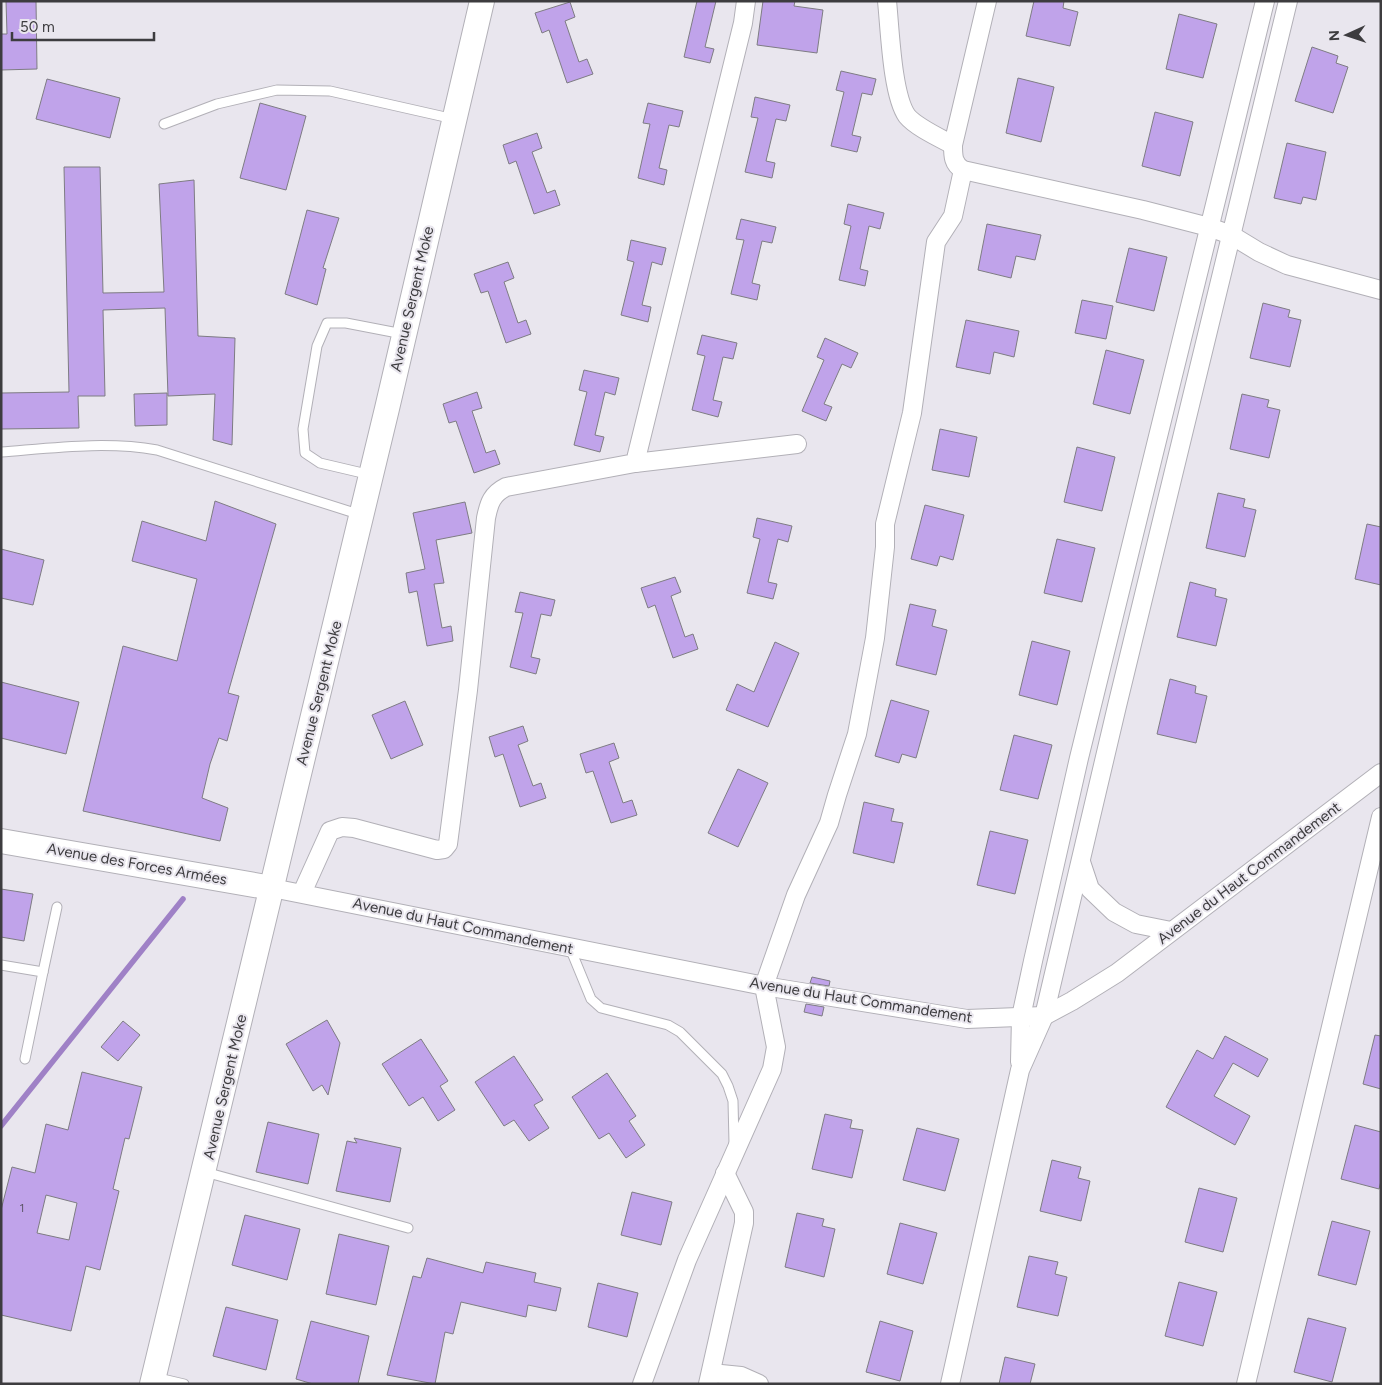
<svg xmlns="http://www.w3.org/2000/svg" width="1382" height="1385" viewBox="0 0 1382 1385" font-family="Figtree,sans-serif">
  <rect width="100%" height="100%" fill="#e9e6ee"/>
  <g fill="none" stroke-linecap="round" stroke-linejoin="round">
    <path stroke="#9f81c6" stroke-width="5.5" d="M1,1126L183,899"/>
  </g>
  <g fill="#c0a3ea" stroke="#7e7c83" fill-rule="evenodd">
    <path d="M6,1H36L37,69L1,70V34H7Z"/>
    <path d="M697,1H716L705,47L714,49L710,63L684,57Z"/>
    <path d="M763,1H795L794,6L823,10L817,53L757,45Z"/>
    <path d="M1034,1H1064L1063,8L1078,12L1070,46L1026,36Z"/>
    <path d="M570,2L575,17L565,21L579,62L587,59L593,74L567,83L549,30L542,33L535,13Z"/>
    <path d="M1179,14L1217,24L1203,78L1166,69Z"/>
    <path d="M1312,47L1338,56L1336,63L1348,67L1333,113L1295,101Z"/>
    <path d="M841,71L876,79L872,95L862,93L852,135L861,137L857,152L831,146L844,92L836,90Z"/>
    <path d="M1018,78L1054,87L1041,142L1006,133Z"/>
    <path d="M47,79L120,98L110,138L36,119Z"/>
    <path d="M755,97L790,105L786,121L776,119L766,161L775,163L772,178L745,172L758,118L751,117Z"/>
    <path d="M260,103L306,116L286,190L240,178Z"/>
    <path d="M648,103L683,111L679,127L669,125L659,168L667,170L664,185L638,178L650,124L643,123Z"/>
    <path d="M1155,112L1193,122L1180,176L1142,166Z"/>
    <path d="M537,133L542,148L532,152L547,193L555,190L560,205L534,214L516,161L509,164L503,145Z"/>
    <path d="M1287,143L1326,152L1316,200L1303,197L1301,204L1274,198Z"/>
    <path d="M64,167H100L103,293L164,292L159,184L194,180L198,336L235,338L232,445L213,440L215,394L168,396L165,308L103,310L105,396H78L79,428L1,429V393L69,392Z"/>
    <path d="M848,204L884,213L880,229L869,226L860,269L868,271L865,286L839,280L851,226L844,224Z"/>
    <path d="M307,210L339,218L323,268L326,269L317,305L285,294Z"/>
    <path d="M741,219L776,227L772,243L762,241L752,283L760,285L757,300L731,294L744,240L736,239Z"/>
    <path d="M987,224L1041,235L1035,260L1016,256L1011,278L978,270Z"/>
    <path d="M631,240L666,248L662,265L652,262L642,305L651,307L648,322L621,315L634,262L627,260Z"/>
    <path d="M1129,248L1167,257L1154,311L1116,302Z"/>
    <path d="M508,262L514,278L504,282L518,323L526,320L531,334L506,343L488,291L481,293L474,274Z"/>
    <path d="M1082,300L1113,306L1106,339L1075,333Z"/>
    <path d="M1263,303L1290,310L1288,317L1301,320L1290,367L1250,358Z"/>
    <path d="M966,320L1019,331L1014,357L994,352L990,374L956,367Z"/>
    <path d="M702,335L737,343L733,359L723,357L713,400L722,402L718,417L692,410L705,356L697,354Z"/>
    <path d="M825,338L858,353L851,368L842,364L824,404L832,407L826,421L802,411L824,360L817,357Z"/>
    <path d="M1106,350L1144,360L1130,414L1093,404Z"/>
    <path d="M584,370L619,378L615,395L605,392L595,435L604,437L600,452L574,445L587,392L579,390Z"/>
    <path d="M477,392L482,408L472,411L486,453L495,450L500,464L474,473L456,421L449,423L443,404Z"/>
    <path d="M167,393V425L135,426L134,394Z"/>
    <path d="M1242,394L1269,400L1267,407L1280,410L1269,458L1230,449Z"/>
    <path d="M940,429L977,437L969,477L932,470Z"/>
    <path d="M1077,447L1115,457L1102,511L1064,502Z"/>
    <path d="M1218,493L1245,499L1243,507L1256,510L1245,557L1206,548Z"/>
    <path d="M215,501L276,524L228,693L239,696L227,741L219,738L210,764L202,798L228,808L220,841L83,811L123,646L177,661L197,579L132,561L142,521L206,541Z"/>
    <path d="M465,502L472,533L436,540L444,583L434,584L442,628L451,626L453,641L427,646L417,591L409,593L406,573L425,569L413,513Z"/>
    <path d="M925,505L964,515L953,560L940,556L937,566L911,559Z"/>
    <path d="M757,518L792,526L788,542L778,539L768,582L777,584L773,599L747,593L760,539L753,537Z"/>
    <path d="M1367,524L1381,527V585L1355,579Z"/>
    <path d="M1057,539L1095,548L1082,602L1044,593Z"/>
    <path d="M1,549L44,560L33,605L1,598Z"/>
    <path d="M675,577L681,592L671,596L685,637L693,634L698,649L673,658L655,605L648,608L641,588Z"/>
    <path d="M1190,582L1216,589L1215,596L1227,599L1216,646L1177,637Z"/>
    <path d="M520,592L555,600L551,616L541,614L531,657L540,659L536,674L510,667L523,613L515,612Z"/>
    <path d="M910,604L936,610L932,626L947,630L936,675L896,665Z"/>
    <path d="M1032,641L1070,651L1057,705L1019,695Z"/>
    <path d="M775,642L799,653L768,727L726,710L737,684L754,692Z"/>
    <path d="M1170,679L1196,686L1195,693L1207,696L1196,743L1157,734Z"/>
    <path d="M1,682L79,702L66,754L1,738Z"/>
    <path d="M891,700L929,711L916,758L902,754L899,763L875,756Z"/>
    <path d="M405,701L423,745L391,759L372,715Z"/>
    <path d="M523,726L528,741L518,745L533,786L541,783L546,798L520,807L503,754L495,757L489,737Z"/>
    <path d="M1014,735L1052,745L1038,799L1000,790Z"/>
    <path d="M614,743L619,758L609,762L623,803L632,800L637,815L611,823L593,771L586,773L580,754Z"/>
    <path d="M738,769L768,783L738,847L708,833Z"/>
    <path d="M864,802L894,809L891,821L903,823L894,863L853,853Z"/>
    <path d="M990,831L1028,840L1015,894L977,885Z"/>
    <path d="M1,889L33,894L24,941L1,937Z"/>
    <path d="M812,977L830,981L829,986L810,983Z"/>
    <path d="M806,1004L824,1007L822,1016L804,1012Z"/>
    <path d="M327,1020L340,1043L328,1095L322,1085L313,1091L286,1044Z"/>
    <path d="M123,1021L140,1035L118,1061L101,1047Z"/>
    <path d="M1375,1035L1381,1036V1089L1363,1084Z"/>
    <path d="M1225,1036L1268,1059L1258,1077L1233,1063L1214,1096L1250,1116L1235,1145L1166,1107L1197,1050L1213,1059Z"/>
    <path d="M421,1039L448,1081L440,1086L455,1110L438,1121L423,1097L409,1106L382,1064Z"/>
    <path d="M514,1056L543,1100L534,1105L549,1128L529,1141L514,1120L504,1126L475,1082Z"/>
    <path d="M82,1072L142,1087L129,1139L125,1138L113,1189L119,1191L100,1270L86,1266L71,1331L1,1315V1210L12,1167L35,1173L46,1124L68,1130ZM46,1195L77,1203L69,1240L37,1233Z"/>
    <path d="M607,1073L636,1116L629,1121L645,1145L626,1158L609,1133L599,1139L572,1097Z"/>
    <path d="M825,1114L852,1120L850,1128L863,1130L852,1178L812,1169Z"/>
    <path d="M268,1122L319,1134L308,1184L256,1172Z"/>
    <path d="M1355,1125L1381,1132V1181L1379,1189L1341,1179Z"/>
    <path d="M917,1128L959,1139L945,1191L903,1180Z"/>
    <path d="M354,1138L401,1148L390,1202L336,1191L347,1141L357,1143Z"/>
    <path d="M1052,1160L1081,1167L1078,1178L1090,1181L1081,1221L1040,1211Z"/>
    <path d="M1199,1188L1237,1198L1223,1252L1185,1242Z"/>
    <path d="M632,1192L672,1202L661,1245L621,1235Z"/>
    <path d="M797,1213L824,1219L822,1226L835,1229L824,1277L785,1267Z"/>
    <path d="M245,1215L300,1229L287,1280L232,1265Z"/>
    <path d="M1332,1221L1370,1231L1356,1285L1318,1275Z"/>
    <path d="M900,1223L937,1233L923,1284L887,1274Z"/>
    <path d="M339,1234L389,1246L376,1305L326,1294Z"/>
    <path d="M1029,1256L1058,1262L1055,1274L1067,1277L1058,1316L1017,1307Z"/>
    <path d="M427,1258L483,1273L486,1262L536,1273L534,1282L561,1288L556,1311L528,1305L526,1317L461,1302L453,1334L445,1332L435,1384L387,1375L413,1276L421,1278Z"/>
    <path d="M1179,1282L1217,1292L1203,1346L1165,1336Z"/>
    <path d="M598,1283L638,1293L627,1337L588,1327Z"/>
    <path d="M226,1307L278,1320L266,1370L213,1356Z"/>
    <path d="M1308,1318L1346,1328L1332,1382L1294,1372Z"/>
    <path d="M311,1321L369,1336L358,1384H313L296,1379Z"/>
    <path d="M880,1321L913,1331L900,1381L866,1372Z"/>
    <path d="M1005,1357L1035,1364L1030,1384H999Z"/>
  </g>
  <g fill="none" stroke-linecap="round" stroke-linejoin="round">
    <defs>
      <g id="lane">
        <path d="M164,124L217,104L277,90L330,91L454,119"/>
        <path d="M1,452C53,448 106,441 157,450L361,515"/>
        <path d="M371,475L320,463L305,453L303,429L317,346L327,323H346L403,334"/>
        <path d="M570,948L591,999L601,1008L668,1025L680,1032L722,1074L728,1086L733,1101L734,1143"/>
        <path d="M1,965L43,972L25,1059"/>
        <path d="M43,972L57,907"/>
        <path d="M205,1172L408,1228"/>
        <path d="M154,1377L184,1384"/>
      </g>
      <g id="street">
        <path d="M887,1C890,29 892,95 907,116C916,127 940,138 953,145"/>
        <path d="M987,1L953,145C953,156 953,164 963,170L1143,210L1209,227L1231,235L1259,252L1287,265L1381,290"/>
        <path d="M635,463L797,444"/>
        <path d="M1081,862L1090,889L1114,912L1136,924L1171,931"/>
        <path d="M272,888L764,986L967,1019L1044,1016L1072,1001L1117,973L1381,773"/>
        <path d="M302,893L330,831L342,827L354,828L437,850L444,849L448,844L468,690L486,518C489,503 492,494 506,487L635,463L743,23L746,1"/>
        <path d="M1020,1062L1021,1017L1033,961L1079,758L1265,1"/>
        <path d="M711,1373L741,1376L759,1384"/>
        <path d="M642,1384L687,1260L772,1069L776,1047L764,986L796,895L829,823L837,795L857,734L875,638L885,547V524L912,413L936,242L953,216L963,170"/>
        <path d="M708,1384L744,1223V1212L725,1173"/>
        <path d="M950,1384L1020,1070L1044,1016L1117,706L1288,1"/>
        <path d="M1246,1384L1381,817"/>
      </g>
      <g id="secondary">
        <path d="M1,841L272,888"/>
        <path d="M152,1384C264,924 376,463 482,1"/>
      </g>
    </defs>
    <use href="#lane" stroke="#b2b0b7" stroke-width="11"/>
    <use href="#street" stroke="#b2b0b7" stroke-width="20"/>
    <use href="#secondary" stroke="#b2b0b7" stroke-width="26"/>
    <use href="#lane" stroke="#fff" stroke-width="9"/>
    <use href="#street" stroke="#fff" stroke-width="18"/>
    <use href="#secondary" stroke="#fff" stroke-width="24"/>
  </g>
  <g text-anchor="middle" dominant-baseline="central" stroke-width="4" stroke-linejoin="round" paint-order="stroke">
    <g font-size="12" fill="#5e566a">
      <text x="22" y="1208">1</text>
    </g>
    <g font-size="15" fill="#3d3c3f" stroke="#e9e6ee">
      <text transform="translate(412 299) rotate(-77)">Avenue Sergent Moke</text>
      <text transform="translate(319 693) rotate(-76)">Avenue Sergent Moke</text>
      <text transform="translate(137 864) rotate(10)">Avenue des Forces Armées</text>
      <text transform="translate(1249 873) rotate(-37)">Avenue du Haut Commandement</text>
      <text transform="translate(463 926) rotate(12)">Avenue du Haut Commandement</text>
      <text transform="translate(861 1000) rotate(9)">Avenue du Haut Commandement</text>
      <text transform="translate(225 1087) rotate(-77)">Avenue Sergent Moke</text>
    </g>
  </g>
  <rect width="1382" height="1385" fill="none" stroke="#3d3c3f" stroke-width="5"/>
  <g transform="translate(1347 35) rotate(267)" stroke="#e9e6ee" stroke-width="4" paint-order="stroke">
  <path d="M0-4L9 19L0 12L-9 19Z" fill="#3d3c3f"/>
  <text y="-8" font-size="14" font-weight="bold" text-anchor="middle" fill="#3d3c3f">N</text>
  </g>
  <path d="M12 32v8h142v-8" fill="none" stroke="#3d3c3f" stroke-width="2.5"/>
  <text x="20" y="32" font-size="15" fill="#3d3c3f" stroke="#e9e6ee" stroke-width="4" paint-order="stroke">50 m</text>
</svg>
